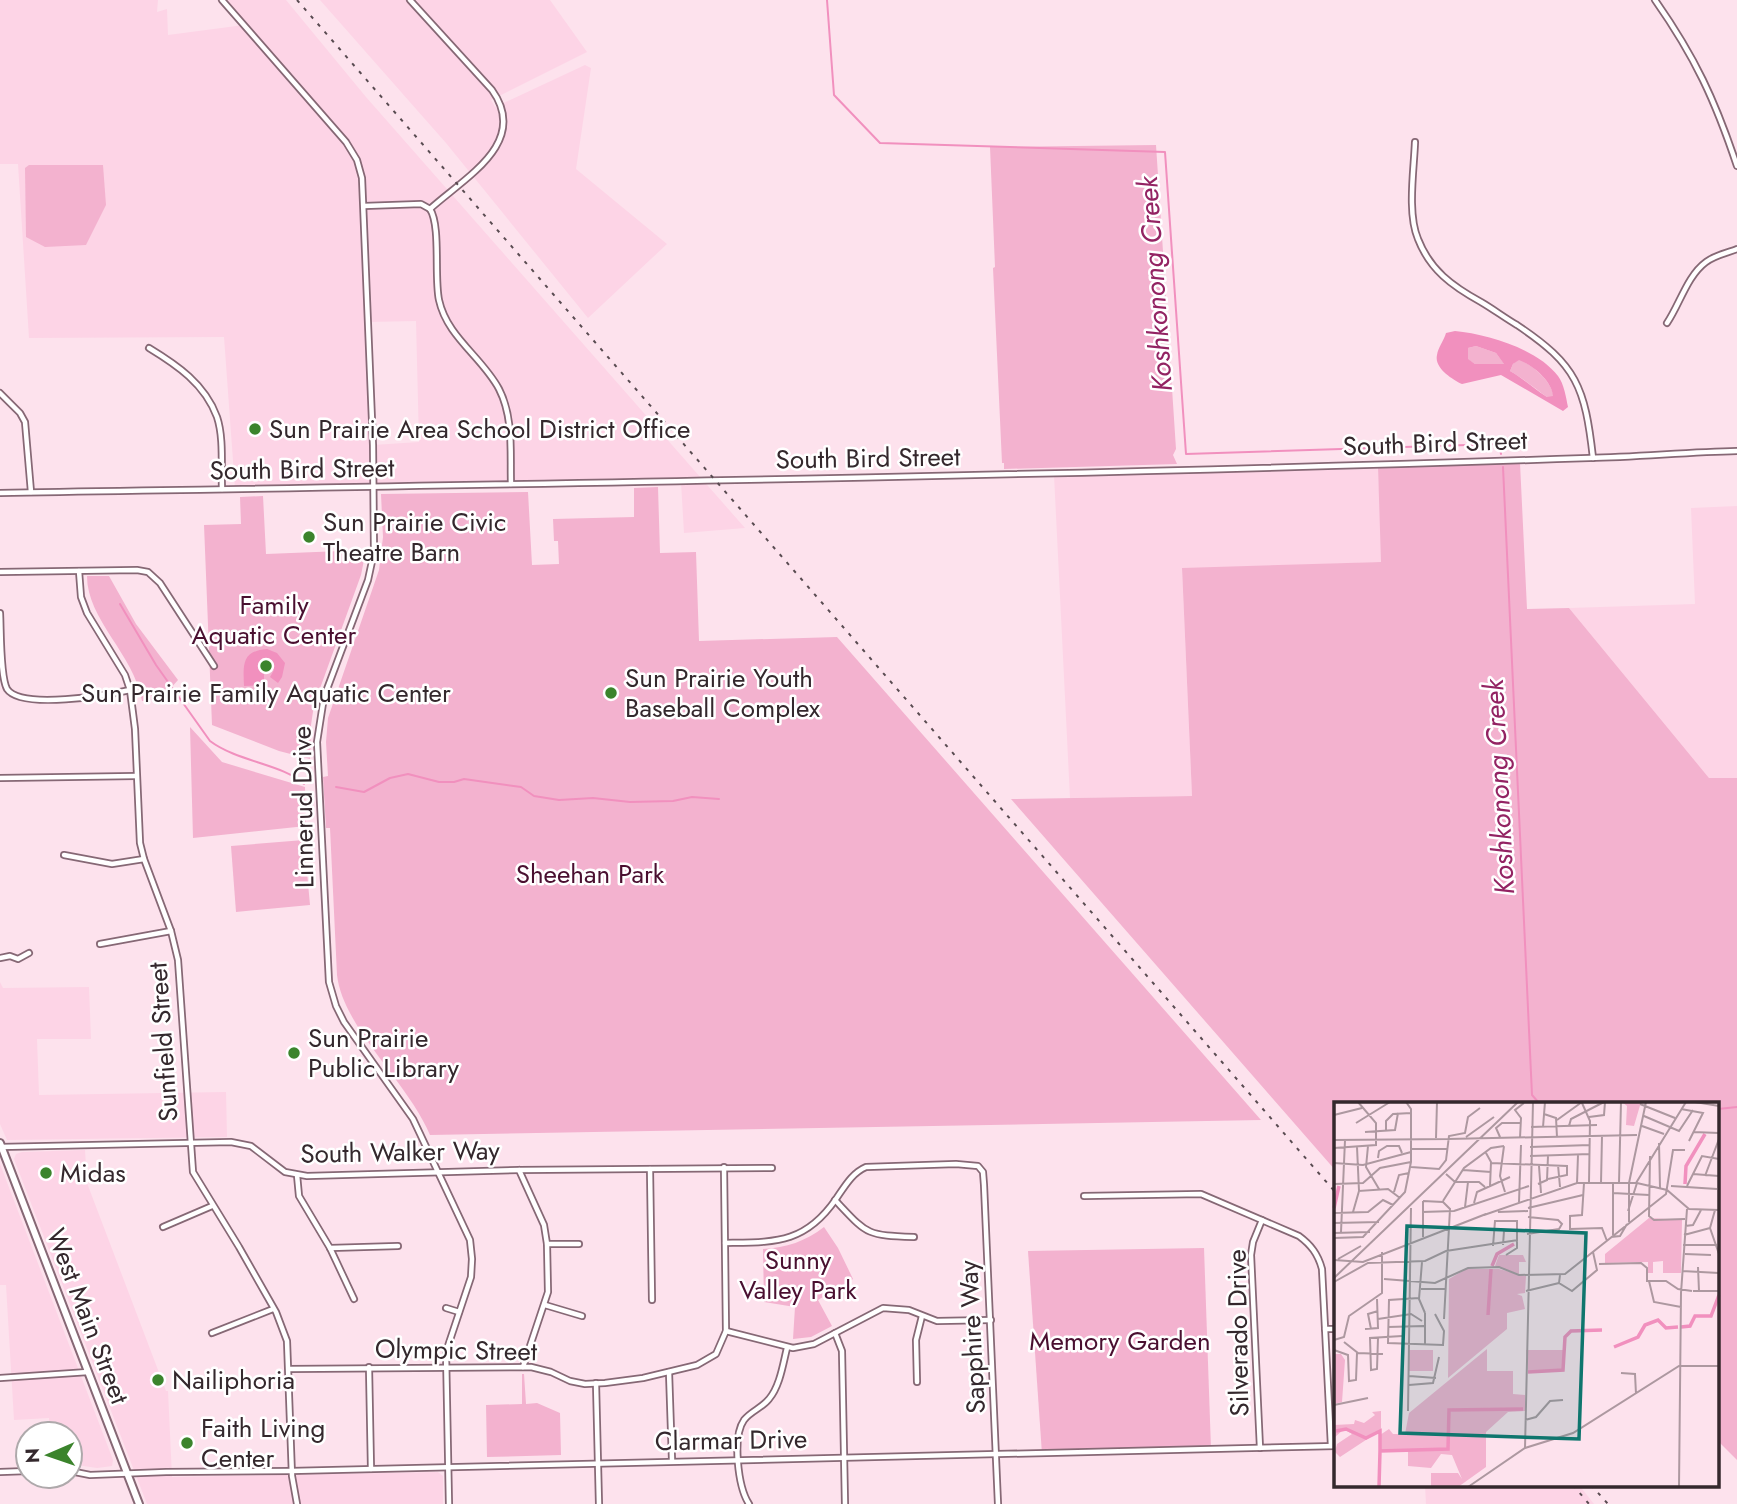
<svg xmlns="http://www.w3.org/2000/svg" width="1737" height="1504" viewBox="0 0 1737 1504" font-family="Jost,sans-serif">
  <rect width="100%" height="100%" fill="#fde2ed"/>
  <g fill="#fdd4e6" fill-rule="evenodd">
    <path d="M0,0H158L157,12L167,9L168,35L244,25L222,0H286L366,97L745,528L684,533L681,482L235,488L224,337L29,338L18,164H0ZM416,321L419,442L373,445L368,322Z"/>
    <path d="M320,0H550L587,52L491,100L495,107L585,65L591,68L576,169L667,244L588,318L446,143Z"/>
    <path d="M1378,467L1382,562L1182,569L1192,796L1070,798L1054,475Z"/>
    <path d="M1737,506V778H1709L1569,608L1695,604L1691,508Z"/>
    <path d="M0,982L3,988L89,987L91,1039H37L39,1095L226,1092L227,1137L7,1140L0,1124Z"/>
    <path d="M85,1150L87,1183L166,1391H168L172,1477L438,1472L443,1476V1504H147L14,1159L16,1154L22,1152Z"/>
    <path d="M0,1164L110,1452L113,1460L112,1466L97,1468L70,1464V1434H50L49,1418L14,1420L6,1285H0Z"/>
    <path d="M1425,1485H1579L1594,1504H1426Z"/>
  </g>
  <g fill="#f3b2cf">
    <path d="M1156,145L1176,449L1173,455L1177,464L1004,469V463H1002L993,268L995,267L990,147Z"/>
    <path d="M29,165H103L106,205L86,245L45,247L26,237L25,168Z"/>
    <path d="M1476,346L1496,353L1505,365L1475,364L1467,359L1468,348Z"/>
    <path d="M1519,359C1533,366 1551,380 1554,397H1547C1534,388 1524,379 1510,371L1513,364Z"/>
    <path d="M1520,463L1527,609L1569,608L1709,778H1737V1460L1718,1441V1103H1336V1171L1011,799L1192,796L1182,568L1381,562L1378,467Z"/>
    <path d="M658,487L660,553L696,552L699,641L837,637L1261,1120L430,1135C408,1082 343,1028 337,975L330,828H326L323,777L328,776L326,742L328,718L379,570L383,537L381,494L528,492L532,565L559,564L558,541H554L553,519L634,517V488Z"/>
    <path d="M263,496L266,554L366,550L361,575L314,705L311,725L310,759L279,751L212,725L204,525L241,524L240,497Z"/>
    <path d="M87,576H109L136,624L178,680L161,699L142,701C134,654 87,620 87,576Z"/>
    <path d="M190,727L222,762L305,787L306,826L193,838Z"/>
    <path d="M304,840L310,905L236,912L231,846Z"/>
    <path d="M824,1227L838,1248L853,1279L818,1300L832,1326L811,1337L793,1339L795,1307L764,1302L763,1249C786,1248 806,1241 824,1227Z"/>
    <path d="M1204,1248L1211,1449L1042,1454L1028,1251Z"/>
    <path d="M522,1374H524L526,1404L537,1403L560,1413L561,1455L487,1457L486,1405L522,1404Z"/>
  </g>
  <g fill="#f190be" fill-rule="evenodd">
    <path d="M1455,331C1487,334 1538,349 1558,376C1564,384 1566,397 1568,407L1563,411L1501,375L1462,384C1452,379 1434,368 1437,355C1438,348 1444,340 1446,333ZM1476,346L1496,353L1504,364H1475L1468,359V348ZM1519,360C1533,365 1552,381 1553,396L1547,397C1534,389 1524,379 1510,371L1513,364Z"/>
    <path d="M267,649L277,653L285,663L282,677L278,683L270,677L274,670H264V685L244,686C243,664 242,651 267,649Z"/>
  </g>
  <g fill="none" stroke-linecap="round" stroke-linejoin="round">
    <g stroke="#f190be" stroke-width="2">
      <path d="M827,0L834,95L880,143L1165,152L1186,454L1499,444L1501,454"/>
      <path d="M1503,467L1532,1095L1539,1103"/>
      <path d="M120,604L156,665L210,741C238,762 283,764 304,784"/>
      <path d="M336,787L364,792L390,778L408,774L439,782H454L464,779L521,787L534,796L559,800L593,798L630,802L673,801L692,797L719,799"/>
      <path d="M1718,1109L1737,1107"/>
    </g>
    <defs>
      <g id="street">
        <path d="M222,0L346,142L357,160L362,178L373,445L374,552L368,580L324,697L317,742L329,982L336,1006L344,1022L413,1119L470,1240L472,1259L471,1277L446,1352L449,1504"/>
        <path d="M410,0L492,90C530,143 464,178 430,209"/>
        <path d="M1655,0C1695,57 1715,100 1737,166"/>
        <path d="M1415,142C1414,170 1407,213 1418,239C1430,270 1452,286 1481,302C1493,309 1505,318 1517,325C1577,365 1585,387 1593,458"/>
        <path d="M364,206L421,204L430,209"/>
        <path d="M430,209C441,226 434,277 439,300C447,337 482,357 499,389C514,418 510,453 511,484"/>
        <path d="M1667,323C1680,304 1687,276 1706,262C1715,255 1727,253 1737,249"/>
        <path d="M149,348C177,365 205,384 217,417C224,438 221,466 222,489"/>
        <path d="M0,393L20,413L25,422L31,492"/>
        <path d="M0,493C530,484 1059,476 1589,458C1638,457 1688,452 1737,451"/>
        <path d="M79,571L81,597L87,613L125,675L130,690L135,729L140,843L144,859L171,931L178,960L193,1172L239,1247L276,1312L287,1341L292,1476L297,1504"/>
        <path d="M0,572L137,570L148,572L160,583L214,666"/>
        <path d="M0,613C1,630 0,676 7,689C21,710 108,695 130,690"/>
        <path d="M0,778L136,776"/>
        <path d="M64,855L112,864L144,859"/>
        <path d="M100,944L171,931"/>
        <path d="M0,958L10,956L18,959L29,953"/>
        <path d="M0,1147L231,1142L251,1146L285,1172L307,1176L519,1170L772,1168"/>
        <path d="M650,1169L652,1300"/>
        <path d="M519,1170L544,1225L547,1244L548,1292L523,1367"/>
        <path d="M297,1175L299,1196L330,1248L354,1299"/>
        <path d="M1084,1196L1201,1194L1299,1236C1311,1245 1318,1254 1322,1269L1331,1446"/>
        <path d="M835,1200C868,1235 865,1235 914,1237"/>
        <path d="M163,1227L212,1206"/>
        <path d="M725,1243C775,1242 805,1244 836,1199C845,1186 852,1173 866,1167L956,1164L978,1166L983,1172L984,1185L998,1504"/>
        <path d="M547,1244H579"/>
        <path d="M330,1248L398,1246"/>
        <path d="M545,1305L582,1316"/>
        <path d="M446,1308L459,1312"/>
        <path d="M1325,1329H1336"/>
        <path d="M726,1331L793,1348L814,1344L883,1308L909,1310L937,1321L991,1320"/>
        <path d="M212,1333L273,1309"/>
        <path d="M835,1333L842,1351L845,1504"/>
        <path d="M369,1367L371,1469"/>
        <path d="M289,1369L531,1367L551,1372L570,1381L585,1384L605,1383L643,1378L697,1365L716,1354L726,1331L724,1167"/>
        <path d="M669,1372L672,1460"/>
        <path d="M0,1378L88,1372"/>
        <path d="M917,1382L916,1340L922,1316"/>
        <path d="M596,1383L599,1504"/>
        <path d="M1260,1448L1251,1255L1253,1242L1262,1220"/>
        <path d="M70,1471L90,1475L166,1472L291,1471L1336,1446"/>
        <path d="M0,1472L28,1471"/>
        <path d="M749,1504C738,1487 732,1437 744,1420C751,1411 762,1408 769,1399C780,1386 783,1364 787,1348"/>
      </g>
      <path id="secondary" d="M0,1143L139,1504"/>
    </defs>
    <use href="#street" stroke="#866875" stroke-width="8"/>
    <use href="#secondary" stroke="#866875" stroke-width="10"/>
    <use href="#street" stroke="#fff" stroke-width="4.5"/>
    <use href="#secondary" stroke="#fff" stroke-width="6"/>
    <g stroke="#594b51" stroke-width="2" stroke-dasharray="3.5 7" stroke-linecap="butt">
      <path d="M297,0L1336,1193"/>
      <path d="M1573,1485L1589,1504"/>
      <path d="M1591,1485L1608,1504"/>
    </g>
  </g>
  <g fill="#3b842c" stroke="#fff" stroke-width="2.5">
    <circle cx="255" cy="429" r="7"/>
    <circle cx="309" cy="537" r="7"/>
    <circle cx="266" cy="666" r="7"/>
    <circle cx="611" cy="693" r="7"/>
    <circle cx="294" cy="1053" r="7"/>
    <circle cx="46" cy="1173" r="7"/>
    <circle cx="158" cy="1380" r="7"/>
    <circle cx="187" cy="1443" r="7"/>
  </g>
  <g text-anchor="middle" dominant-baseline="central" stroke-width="5" stroke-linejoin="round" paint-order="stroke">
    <g font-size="26" fill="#34282d" stroke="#fff" text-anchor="start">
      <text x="269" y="429">Sun Prairie Area School District Office</text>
      <text x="323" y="522">Sun Prairie Civic<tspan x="323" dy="30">Theatre Barn</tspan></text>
      <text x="625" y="678">Sun Prairie Youth<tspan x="625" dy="30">Baseball Complex</tspan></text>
      <text x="266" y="693" text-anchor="middle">Sun Prairie Family Aquatic Center</text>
      <text x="308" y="1038">Sun Prairie<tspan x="308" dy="30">Public Library</tspan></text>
      <text x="60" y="1173">Midas</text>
      <text x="172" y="1380">Nailiphoria</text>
      <text x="201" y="1428">Faith Living<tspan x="201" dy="30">Center</tspan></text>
    </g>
    <g font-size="26" fill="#34282d" stroke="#fff">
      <text transform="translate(1435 443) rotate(-2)">South Bird Street</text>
      <text transform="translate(868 458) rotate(-1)">South Bird Street</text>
      <text transform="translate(302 469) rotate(-1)">South Bird Street</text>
      <text transform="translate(303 807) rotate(-91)">Linnerud Drive</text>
      <text transform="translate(163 1042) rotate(-94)">Sunfield Street</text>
      <text transform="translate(400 1152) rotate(-1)">South Walker Way</text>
      <text transform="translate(88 1316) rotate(69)">West Main Street</text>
      <text transform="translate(1238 1333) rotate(-91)">Silverado Drive</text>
      <text transform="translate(972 1337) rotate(-93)">Sapphire Way</text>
      <text transform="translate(456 1350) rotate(1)">Olympic Street</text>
      <text transform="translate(731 1440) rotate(-1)">Clarmar Drive</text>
    </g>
    <g font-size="26" fill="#4a0f30" stroke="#fff">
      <text x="274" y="605">Family<tspan x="274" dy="30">Aquatic Center</tspan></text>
      <text x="590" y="874">Sheehan Park</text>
      <text x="798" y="1260">Sunny<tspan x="798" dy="30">Valley Park</tspan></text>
      <text x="1120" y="1341">Memory Garden</text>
    </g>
    <g font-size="28" font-style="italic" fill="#932363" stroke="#fff">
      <text transform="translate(1155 284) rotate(-94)">Koshkonong Creek</text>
      <text transform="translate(1499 787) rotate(-93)">Koshkonong Creek</text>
    </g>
  </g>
  <g transform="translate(1334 1102)">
    <rect width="385" height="385" fill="#fde2ed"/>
    <path d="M288,0H307L300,24L292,23L293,4ZM315,116L348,118L347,171H329V159L319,160V171H314V160L271,161V152ZM165,153H189L192,160H185V172L161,164ZM132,167H165L192,174L191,191L183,192L188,194L191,207L173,211V227L114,276L115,177ZM153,247V269H179V292L191,293V309L174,310L152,330V365L124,385H97V371H124L128,377L118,353L107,352L97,366L74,364V348H45L46,333L55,327L59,332H71L75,311ZM75,248H99V269H75ZM192,248H230V267L194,269ZM0,252H7L11,258L8,300L0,302ZM47,309V328L6,355L1,350L3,342L18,332L10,327L0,336V323L20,322L21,318L30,321L41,313L38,310Z" fill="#f3b2cf"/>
    <path fill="none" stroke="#f190be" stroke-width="3.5" d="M351,82L352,64L371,32M0,106L5,84M158,164L163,152L180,142M154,213L157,167M347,225L356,224L361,214H377L385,193M280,245L304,235L311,223L324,218L332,226L344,225M194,270L229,268L231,235L237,229L268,228M2,329L12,327L32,336L46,329V349M45,385L46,349L114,347L115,308L189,307"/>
    <path fill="none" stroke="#ad98a0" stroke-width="2" d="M361,0L385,4M248,1L256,19L255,81M306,2L341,16M347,7L369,11L355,39M210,12L222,16L223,35M0,13L28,6M310,14L345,29L359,8M255,15L270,13L271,0M223,18L248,0M22,21L56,0M235,24L237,17L270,0M308,24L330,32M197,25L263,23M209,25L211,0M52,29V19L59,12L77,11M31,30L61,28L64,11M359,30L385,31M132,35L160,15M166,35L162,26L168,21H187M102,36L103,0M186,36L187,16L181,8L190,1M114,37L303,33M0,38L117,37M325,41L326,86M34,44L32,65L45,87M170,44L166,74L171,90M23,45L25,89L54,87L66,96M196,45L256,43M0,46L42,43V21L24,0M77,47H113M152,51L157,60L156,84M196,54L256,52M316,54L315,114L320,118L351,117M44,56L45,49L53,44H65L68,51M0,61L29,63L77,50M157,61L233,64V73L214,77M224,63L226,85M205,64L207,91M77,65L105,67L112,58L115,34L131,31L134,15L146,6M129,68L157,70M112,72L121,80H145L151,85M359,72L385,74M371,74L385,37M243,81L244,53M250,81L248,113L236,114V127L268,126L273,139M267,81L268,34M279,81V133M285,81L287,0M295,81L312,0M302,81L352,0M0,82L29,81L46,66L77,60M204,82L213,78L214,54M337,84L383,87M353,84L368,54L385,57M60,90L65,73L75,71M279,91L315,93M89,99L109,100L116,107L110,217M109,99L130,66L157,46L170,44M185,100L187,43M140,101L143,90L176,75M131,105L134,80M194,106L249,93M381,108L376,126L385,152M294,109L303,81M19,110L25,89M88,110L120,109L195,84M164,110L194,109M0,111L34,110L49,98L59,103M150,113L243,81H303L333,88L355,107L385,108M295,120V81M0,121L45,120M351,124L359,123L367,108M7,130L11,38M0,131L36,130M193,132L225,127L228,122L224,118L194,115M350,133L376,126M89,135V99M277,135L286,134L293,122M0,136L29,135L71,90L77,60V7L72,0M169,143L170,129L193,128M349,143H383M159,144L161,119H183V146L172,153M351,152L377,153M4,157L27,144M0,158L29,160L152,112M88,160L85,197L91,211M265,162L307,161L313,166V179H332L344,187L358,189M364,165L365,189M348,169L385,171M226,173L225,181L238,189L263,168L259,150M0,176L184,0M50,177L101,181L134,166L165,165L185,173L231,172L332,92L339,48H351M315,179L320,200L347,205M0,180L34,161L91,159L112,149L184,138M87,187H111M192,189L225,181M359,189H385M85,196L55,198L54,241L109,243L110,229L101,212M91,211V243M44,217L77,212L88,219M54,225L90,224M31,227L44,226L43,197M37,227L34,212L44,209M44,236L43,267L37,268L36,236L68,234M0,238L10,235L15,214L48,191V150M10,240L24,251L49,252M0,248L14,253L15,279L22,278L23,251M287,271L301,272L302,292M75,274L102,276M75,283L99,281L105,255M0,303L34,296M74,309L77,106M191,318L202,315L216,299L229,298M191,346L199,0M134,385L191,346L239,331L345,264H385M345,385L347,191L353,107"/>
    <path fill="#0f766e" fill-opacity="0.15" stroke="#0f766e" stroke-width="3.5" d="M73,124L252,131L245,337L66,331Z"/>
    <rect width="385" height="385" fill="none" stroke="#34282d" stroke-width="3.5"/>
  </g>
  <g transform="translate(49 1455) rotate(268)"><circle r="33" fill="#ffffff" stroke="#aea9ab" stroke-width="2"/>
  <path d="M0-5L12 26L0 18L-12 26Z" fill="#3b842c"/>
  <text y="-10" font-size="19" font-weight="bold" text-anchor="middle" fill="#34282d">N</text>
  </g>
</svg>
